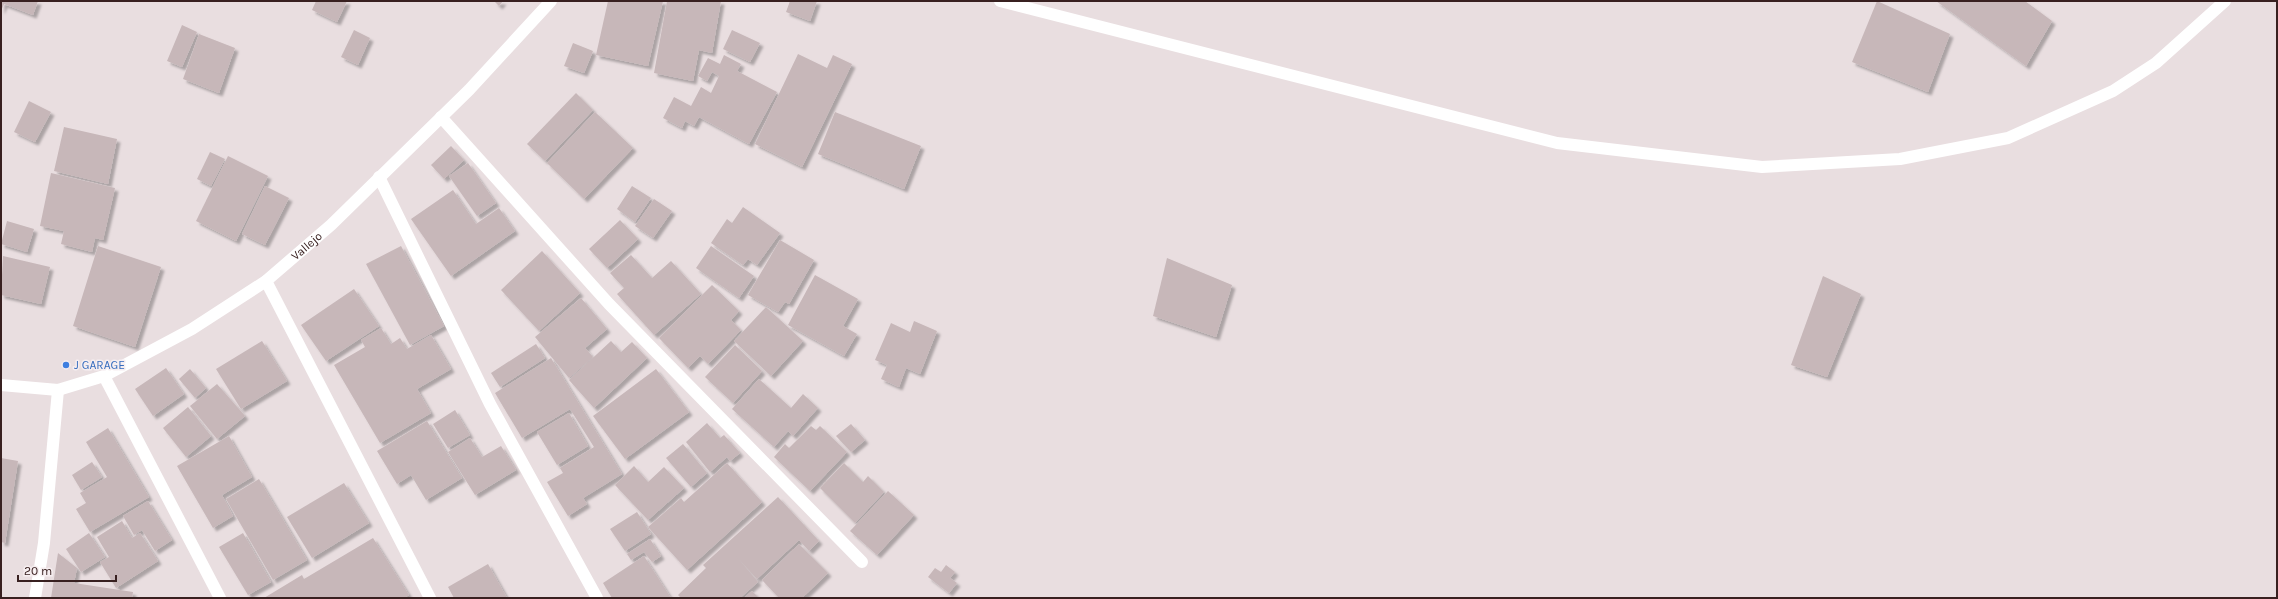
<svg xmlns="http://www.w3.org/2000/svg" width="2278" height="599" viewBox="0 0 2278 599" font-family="Karla,sans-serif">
  <defs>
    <filter id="shadow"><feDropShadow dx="3.5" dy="3.5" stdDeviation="1" flood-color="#0004"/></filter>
  </defs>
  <rect width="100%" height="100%" fill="#e9dee0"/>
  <g fill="#c7b7b9" filter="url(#shadow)">
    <path d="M1,1H38L33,15L4,4L1,11Z"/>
    <path d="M316,1H347L337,22L312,10Z"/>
    <path d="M494,1H503L499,6Z"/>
    <path d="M608,1H663L648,66L596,55Z"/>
    <path d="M667,1H721L712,53L699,50L693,81L654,73Z"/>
    <path d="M790,1H817L810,21L786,12Z"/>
    <path d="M1877,1L1950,34L1928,92L1852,62Z"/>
    <path d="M1936,1H2025L2052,21L2026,66Z"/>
    <path d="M182,25L197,32L182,67L167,61Z"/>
    <path d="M354,30L370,38L358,65L341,57Z"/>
    <path d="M732,30L760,43L750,62L723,49Z"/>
    <path d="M199,34L235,48L219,93L183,79Z"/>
    <path d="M573,43L593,51L584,73L564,66Z"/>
    <path d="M798,54L827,68L833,55L852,64L802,167L755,144Z"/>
    <path d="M724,55L741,64L737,71L777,92L749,144L699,117L694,126L685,121L682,128L663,118L674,97L691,106L701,87L711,93L719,76L712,72L707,81L698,76L708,58L720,64Z"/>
    <path d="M576,93L593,110L545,161L527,144Z"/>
    <path d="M29,101L51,112L35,142L14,132Z"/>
    <path d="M595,112L633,148L584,199L547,163Z"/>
    <path d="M835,112L921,146L904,189L818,154Z"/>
    <path d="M64,127L117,139L108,184L54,171Z"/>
    <path d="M451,146L464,160L444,179L431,165Z"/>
    <path d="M210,152L225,159L211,186L197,179Z"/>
    <path d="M228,156L268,176L236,241L196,221Z"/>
    <path d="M468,163L496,203L477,216L449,176Z"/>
    <path d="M51,173L115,188L103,240L95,238L92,252L61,244L64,231L40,226Z"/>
    <path d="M265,186L289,198L265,245L242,234Z"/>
    <path d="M632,186L651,198L635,222L617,209Z"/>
    <path d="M453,190L476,224L499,208L515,231L451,276L411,219Z"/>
    <path d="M654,199L672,211L653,238L635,226Z"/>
    <path d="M743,207L780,233L757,265L748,259L743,265L711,243L727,219L732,223Z"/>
    <path d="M620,220L638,239L607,268L589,249Z"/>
    <path d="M7,221L34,229L27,252L1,244Z"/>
    <path d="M780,240L814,260L789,304L785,302L778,312L748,295Z"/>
    <path d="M98,246L161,267L135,347L73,326Z"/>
    <path d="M401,246L444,326L410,345L366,264Z"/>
    <path d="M711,246L754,276L739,298L696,268Z"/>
    <path d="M542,251L580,293L539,331L501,290Z"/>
    <path d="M631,255L652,278L671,261L701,294L654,335L617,294L624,288L610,273Z"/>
    <path d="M3,256L50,267L41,304L1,295Z"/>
    <path d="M1167,258L1232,285L1216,337L1153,316Z"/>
    <path d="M815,275L858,299L843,326L857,334L844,356L788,325Z"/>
    <path d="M1823,276L1861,294L1827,377L1791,365Z"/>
    <path d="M712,285L739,311L731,320L741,330L708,364L700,356L688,368L659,338Z"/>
    <path d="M354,289L379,326L326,361L301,325Z"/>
    <path d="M581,298L607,329L585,348L593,357L569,378L535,337Z"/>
    <path d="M766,307L803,341L771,376L734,341Z"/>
    <path d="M914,321L937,331L920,374L906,368L899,387L881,379L887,365L875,360L891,323L910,332Z"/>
    <path d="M381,328L391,344L400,338L407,349L431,335L451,369L417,389L431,413L380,443L334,365L365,347L361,340Z"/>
    <path d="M262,341L287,381L241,409L216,369Z"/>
    <path d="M611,341L621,352L632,342L647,358L594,408L569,380Z"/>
    <path d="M536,344L545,358L500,387L491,373Z"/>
    <path d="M735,345L762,371L733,403L705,377Z"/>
    <path d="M551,358L622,474L583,498L587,504L568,516L547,482L563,473L560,468L594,447L570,409L522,438L495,393Z"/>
    <path d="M166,368L184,394L153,416L135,389Z"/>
    <path d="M190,369L206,388L195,398L179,379Z"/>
    <path d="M656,369L689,412L625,459L593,416Z"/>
    <path d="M759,379L791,408L803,394L818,408L793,436L788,431L774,447L732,409Z"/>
    <path d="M217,384L245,416L217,439L190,406Z"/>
    <path d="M188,407L211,436L186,457L163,428Z"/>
    <path d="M455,410L470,435L448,448L433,424Z"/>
    <path d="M569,413L588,446L557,465L537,432Z"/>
    <path d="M427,421L462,478L426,500L411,475L397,484L377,451Z"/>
    <path d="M707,423L720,438L724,435L740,453L730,461L727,457L710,472L686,442Z"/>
    <path d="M851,424L865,440L851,452L836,436Z"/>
    <path d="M811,426L816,430L820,426L847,452L810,491L774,457L785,444L789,448Z"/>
    <path d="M108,428L149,497L90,532L76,509L86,503L80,493L107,477L86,442Z"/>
    <path d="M229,436L252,477L222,495L233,516L213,528L177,466Z"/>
    <path d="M470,438L482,457L501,446L516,470L475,495L448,452Z"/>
    <path d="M683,444L707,473L691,487L666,458Z"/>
    <path d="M1,458L18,461L5,543L1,542Z"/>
    <path d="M92,462L102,477L81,490L72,475Z"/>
    <path d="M727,463L762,502L687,570L648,527L681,498L684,502Z"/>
    <path d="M844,463L863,482L868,476L884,492L855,523L820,488Z"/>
    <path d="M634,466L648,482L664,467L684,488L648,520L615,485Z"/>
    <path d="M259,479L307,560L273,580L226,499Z"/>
    <path d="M344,483L369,523L312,558L287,517Z"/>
    <path d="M888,491L914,515L877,555L850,531Z"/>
    <path d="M778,497L819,541L809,551L799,540L757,579L736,556L758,582L740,598H681L678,595L706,568L703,565Z"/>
    <path d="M148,501L172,540L155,551L142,530L134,535L123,516Z"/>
    <path d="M637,512L651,534L625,551L610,529Z"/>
    <path d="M122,521L132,538L140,533L158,561L116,588L100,562L109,557L97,537Z"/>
    <path d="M89,533L105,557L81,572L66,549Z"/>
    <path d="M243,533L271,582L248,595L219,547Z"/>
    <path d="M373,538L409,595L404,598H264L302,575L304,579Z"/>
    <path d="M650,539L661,556L652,562L644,552L631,560L627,554Z"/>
    <path d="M799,544L828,573L802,598H779L762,580Z"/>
    <path d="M58,553L77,568L74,583L133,592L132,598H51Z"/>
    <path d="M644,556L671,598H612L603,583Z"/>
    <path d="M488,564L507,598H454L448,587Z"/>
    <path d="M946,565L955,572L950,578L957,583L949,593L928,577L935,568L941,572Z"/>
    <path d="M752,591L759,598H744Z"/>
  </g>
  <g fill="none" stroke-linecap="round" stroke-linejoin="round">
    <g stroke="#fff" stroke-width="12">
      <path d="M1000,1L1557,143L1762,167L1900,159L2008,138L2113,91L2156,63L2225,1"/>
      <path d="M441,117L609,304L862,562"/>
      <path d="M379,177L490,404L597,598"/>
      <path d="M266,281L430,598"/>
      <path d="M104,376L220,598"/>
      <path id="s1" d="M1,385L58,390L104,376L192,329L266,281L331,225L469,90L551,1"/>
      <path d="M35,598L44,543L58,390"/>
    </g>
  </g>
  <circle fill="#3f7fe0" stroke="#f6eef0" stroke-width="1.5" cx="66" cy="365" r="4"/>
  <g text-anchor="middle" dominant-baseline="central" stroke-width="3" stroke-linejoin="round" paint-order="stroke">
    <g font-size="12" fill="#382020" stroke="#f6eef0">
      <text stroke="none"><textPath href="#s1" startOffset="347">Vallejo</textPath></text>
    </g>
    <g font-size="12" fill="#366cbe" stroke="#f6eef0" text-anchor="start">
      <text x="74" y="365">J GARAGE</text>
    </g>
  </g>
  <rect width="2278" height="599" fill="none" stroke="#382020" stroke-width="4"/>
  <path d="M18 575v6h98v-6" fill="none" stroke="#382020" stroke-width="2"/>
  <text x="24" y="575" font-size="12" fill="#382020" stroke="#f6eef0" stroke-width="3" paint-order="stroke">20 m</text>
</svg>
